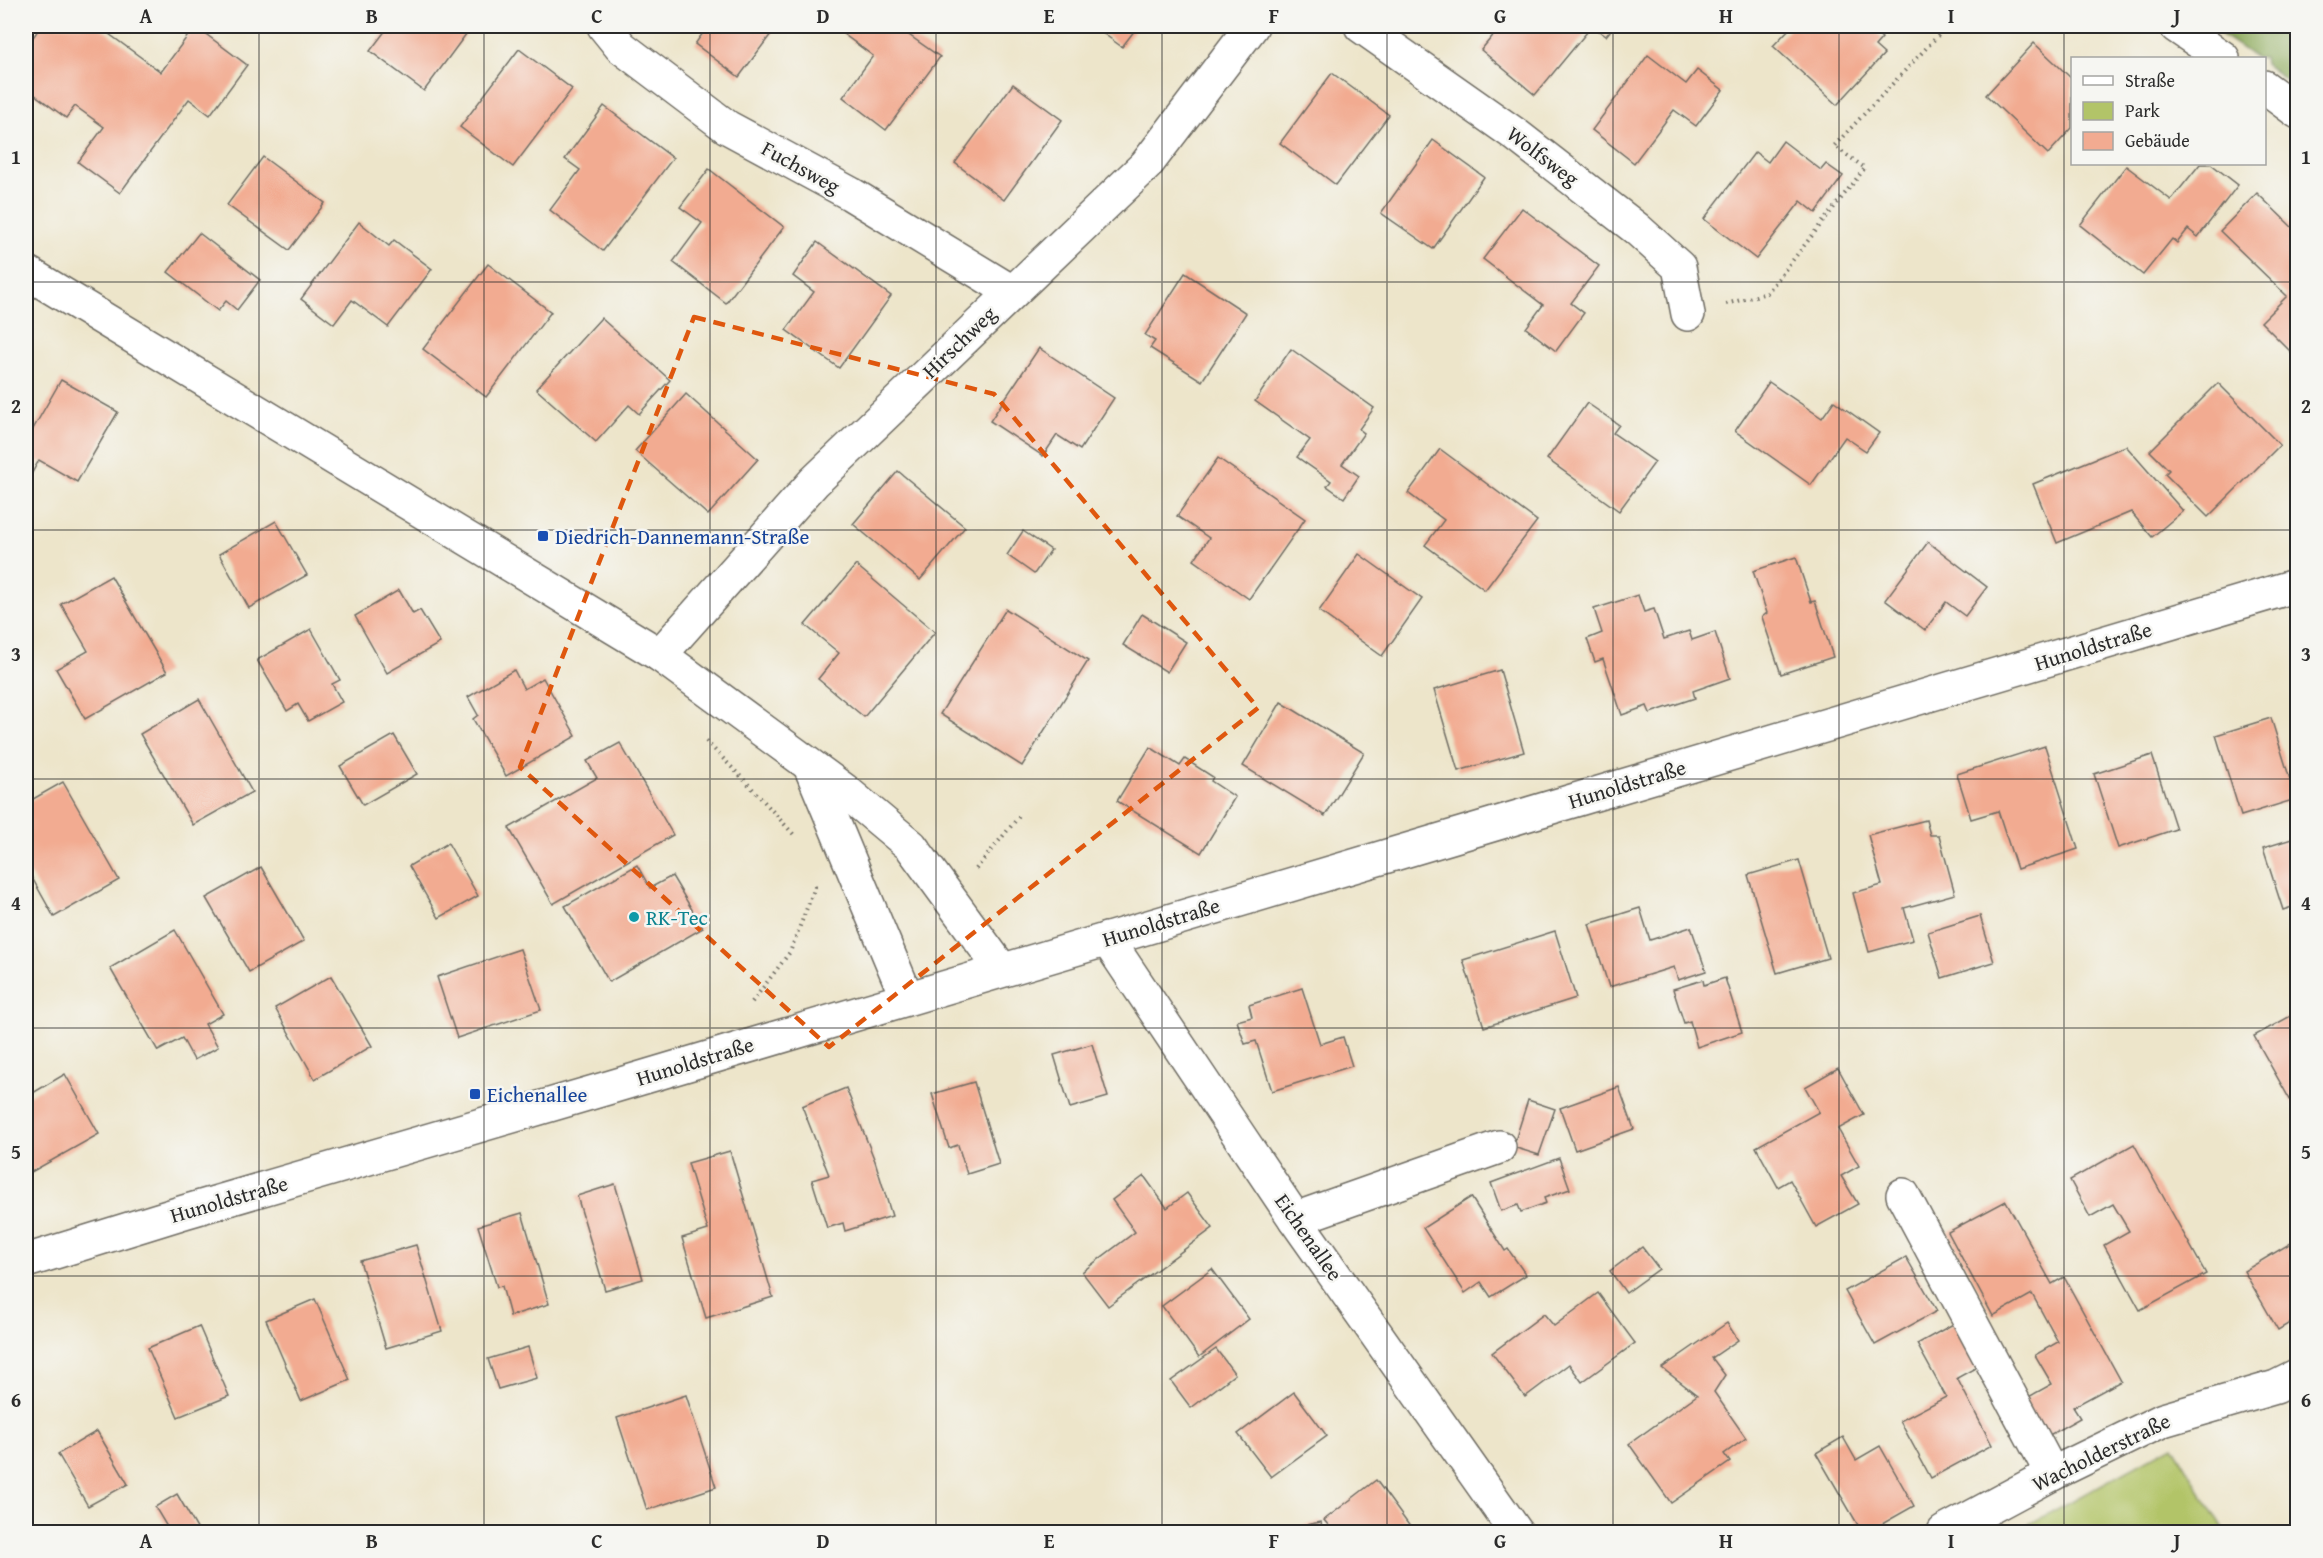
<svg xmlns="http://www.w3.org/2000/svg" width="2323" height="1558" viewBox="0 0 2323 1558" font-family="'Gentium Book Plus',serif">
  <rect width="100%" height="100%" fill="#f6f6f2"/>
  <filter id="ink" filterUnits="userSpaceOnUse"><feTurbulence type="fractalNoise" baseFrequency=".0167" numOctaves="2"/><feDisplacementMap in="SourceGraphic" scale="12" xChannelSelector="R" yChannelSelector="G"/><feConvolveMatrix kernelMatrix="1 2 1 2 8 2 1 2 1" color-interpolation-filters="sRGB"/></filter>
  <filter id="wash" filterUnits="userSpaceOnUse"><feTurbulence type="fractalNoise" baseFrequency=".008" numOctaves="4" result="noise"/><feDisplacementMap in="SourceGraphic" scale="24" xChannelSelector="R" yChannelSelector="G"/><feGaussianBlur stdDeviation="1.35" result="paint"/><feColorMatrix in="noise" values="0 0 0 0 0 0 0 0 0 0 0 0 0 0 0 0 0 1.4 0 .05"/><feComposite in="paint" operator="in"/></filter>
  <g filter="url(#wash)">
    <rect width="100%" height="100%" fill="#ede5ca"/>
    <path fill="#b2c468" stroke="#6e784a" stroke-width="1.5" d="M2173,1445L2225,1532H2015Z"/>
    <path fill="#8daa5c" stroke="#5c6a44" stroke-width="1.5" d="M2209,26H2297V88L2265,64L2264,58H2256Z"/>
    <g id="blocks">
      <g fill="#f2ab91">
        <path d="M41,26H98L161,72L195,26L247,65L210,115L189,99L120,193L78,162L104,127L75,106L66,118L26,88V47Z"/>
        <path d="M389,26H472L424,91L370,51Z"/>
        <path d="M708,26H777L739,77L695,44Z"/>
        <path d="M841,26H896L940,57L886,130L843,97L873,56L838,30Z"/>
        <path d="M1093,26H1138L1122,47Z"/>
        <path d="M1501,26H1592L1535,95L1481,50Z"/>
        <path d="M1592,26H1614L1606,36Z"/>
        <path d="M1792,26H1869L1882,38L1875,46L1884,54L1837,105L1773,46Z"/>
        <path d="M2034,43L2072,79V128L2048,154L1986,95Z"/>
        <path d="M519,49L572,89L513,167L460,127Z"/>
        <path d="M1648,55L1686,84L1697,70L1723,90L1696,126L1674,110L1634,163L1592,130Z"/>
        <path d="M1332,73L1389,115L1336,185L1280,143Z"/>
        <path d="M1013,84L1062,120L1004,200L955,163Z"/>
        <path d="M604,106L673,158L603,251L550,210L580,170L565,159Z"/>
        <path d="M1433,140L1484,177L1433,249L1381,213Z"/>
        <path d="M1783,141L1821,170L1826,164L1843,176L1816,213L1801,201L1756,259L1704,219L1755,152L1768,162Z"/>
        <path d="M263,157L325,203L289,250L227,205Z"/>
        <path d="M2200,164H2211L2238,185L2198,237L2188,229L2177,243L2172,239L2143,275L2080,225L2126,166L2171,200Z"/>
        <path d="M709,169L784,227L726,303L673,262L702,223L680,207Z"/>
        <path d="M2257,193L2298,233V345L2291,352L2261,322L2287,296L2220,231Z"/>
        <path d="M1522,208L1599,266L1571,303L1584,313L1556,351L1526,328L1543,305L1483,259Z"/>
        <path d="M359,222L389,246L394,240L432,269L388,327L352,300L334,324L301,299Z"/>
        <path d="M199,233L260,280L237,310L226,301L218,311L168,272Z"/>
        <path d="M817,242L891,296L839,368L786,330L814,292L793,276Z"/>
        <path d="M488,264L551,312L486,397L423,349Z"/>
        <path d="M1185,273L1246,313L1202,381L1150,348L1155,341L1145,335Z"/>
        <path d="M601,318L670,380L639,414L629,405L596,442L536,389Z"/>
        <path d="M1039,348L1114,398L1080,450L1057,435L1043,456L990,421Z"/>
        <path d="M1291,349L1374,408L1359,429L1364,433L1342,464L1359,476L1344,498L1327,486L1331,481L1297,457L1310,440L1255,401Z"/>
        <path d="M61,380L118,412L77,482L39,460L26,484V434L29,436Z"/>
        <path d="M1769,382L1822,418L1834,401L1879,433L1866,451L1845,437L1811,485L1735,431Z"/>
        <path d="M2218,383L2280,445L2208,517L2165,474L2169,470L2150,451Z"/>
        <path d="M686,394L758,459L708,515L635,451Z"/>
        <path d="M1587,403L1619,425L1613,433L1655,462L1619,511L1547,459Z"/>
        <path d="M2126,446L2183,511L2152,537L2131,512L2057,543L2033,484Z"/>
        <path d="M1440,449L1537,521L1485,590L1425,545L1444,520L1408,493Z"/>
        <path d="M1218,458L1305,519L1249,599L1194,560L1209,538L1177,516Z"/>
        <path d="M898,471L965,527L920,580L853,524Z"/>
        <path d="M276,521L307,575L249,608L219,554Z"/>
        <path d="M1023,531L1051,550L1034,574L1007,555Z"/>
        <path d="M1928,542L1987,587L1965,616L1946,602L1925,630L1885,600Z"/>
        <path d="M1359,554L1422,599L1382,656L1319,611Z"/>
        <path d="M1796,557L1811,602L1815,601L1833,657L1781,674L1762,617L1767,613L1753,571Z"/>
        <path d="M856,565L935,632L864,717L818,679L839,653L805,625Z"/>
        <path d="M111,576L167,672L85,719L56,669L88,651L61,604Z"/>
        <path d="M399,590L413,614L420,610L440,643L387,673L355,616Z"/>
        <path d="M1638,595L1644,612L1654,609L1664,639L1689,631L1692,640L1715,632L1730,678L1693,691L1695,698L1650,713L1647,706L1622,715L1603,659L1595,662L1587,639L1602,633L1594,609Z"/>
        <path d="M1006,609L1088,661L1022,766L940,714Z"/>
        <path d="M1142,614L1186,642L1167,672L1123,645Z"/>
        <path d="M311,629L340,680L332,684L342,702L308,721L298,704L287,711L257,660Z"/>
        <path d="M514,670L524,689L543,678L576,736L506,776L473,719L478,715L468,697Z"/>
        <path d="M1500,670L1524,752L1458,771L1434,690Z"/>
        <path d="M199,699L252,792L193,825L140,734Z"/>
        <path d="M1281,702L1364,753L1325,816L1243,766Z"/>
        <path d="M2271,718L2296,799L2241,816L2216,735Z"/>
        <path d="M394,735L417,774L363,805L340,766Z"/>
        <path d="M620,743L673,835L553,904L509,828L597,778L587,761Z"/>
        <path d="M2045,746L2078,849L2017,869L1998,811L1971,819L1957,774Z"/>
        <path d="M1150,747L1180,766L1185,759L1213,777L1211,781L1235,797L1201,853L1117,801Z"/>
        <path d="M2152,755L2176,829L2118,848L2094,774Z"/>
        <path d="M63,782L119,880L54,917L26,867V803Z"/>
        <path d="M1926,820L1930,835H1939L1955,894L1904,908L1913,940L1869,952L1853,893L1882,885L1868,835Z"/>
        <path d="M2298,837V905L2283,910L2263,848Z"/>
        <path d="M448,843L478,896L439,918L409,866Z"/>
        <path d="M1799,860L1828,958L1777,973L1748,875Z"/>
        <path d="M637,865L650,888L672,876L703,928L609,982L565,906Z"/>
        <path d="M261,867L304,941L249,972L206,898Z"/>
        <path d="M1640,908L1650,940L1691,927L1706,971L1678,980L1674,967L1609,987L1589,924Z"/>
        <path d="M1980,916L1994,962L1942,978L1928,932Z"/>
        <path d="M175,930L223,1014L205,1024L218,1047L194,1060L182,1038L158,1051L110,968Z"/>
        <path d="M1555,931L1576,998L1484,1027L1463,960Z"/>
        <path d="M520,949L541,1010L457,1038L437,977Z"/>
        <path d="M331,976L372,1046L315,1079L275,1008Z"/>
        <path d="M1725,978L1742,1032L1697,1047L1690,1021L1684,1023L1673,989L1703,980L1704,985Z"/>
        <path d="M1302,988L1320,1044L1343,1037L1352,1066L1272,1091L1256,1041L1245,1044L1237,1021L1252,1017L1249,1005Z"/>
        <path d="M2298,1012V1114L2254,1036Z"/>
        <path d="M1092,1044L1108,1097L1070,1108L1054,1055Z"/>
        <path d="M1838,1068L1864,1115L1838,1129L1859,1166L1841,1176L1858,1204L1816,1227L1790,1180L1778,1187L1756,1147L1819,1112L1805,1087Z"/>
        <path d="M65,1074L99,1134L26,1175V1097Z"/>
        <path d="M974,1082L999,1164L967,1174L958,1145L949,1148L932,1094Z"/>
        <path d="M1619,1087L1634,1129L1575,1150L1560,1108Z"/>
        <path d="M846,1088L875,1161L892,1216L845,1231L843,1223L827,1228L812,1180L829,1175L802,1106Z"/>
        <path d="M1528,1100L1555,1109L1539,1155L1513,1147Z"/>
        <path d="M2134,1144L2206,1274L2140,1310L2104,1245L2129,1231L2113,1204L2090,1217L2070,1180Z"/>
        <path d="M730,1151L773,1297L706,1318L682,1238L708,1230L688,1163Z"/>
        <path d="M1559,1158L1570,1189L1544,1198L1546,1203L1521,1212L1518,1205L1501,1211L1491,1183Z"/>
        <path d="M1144,1176L1167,1208L1187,1193L1213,1228L1108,1306L1082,1272L1135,1232L1112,1200Z"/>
        <path d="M615,1184L643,1279L605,1290L577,1196Z"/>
        <path d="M1471,1197L1505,1251L1508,1249L1526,1275L1491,1297L1481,1282L1465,1293L1423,1228Z"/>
        <path d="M2006,1201L2052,1284L2064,1277L2121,1381L2073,1407L2080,1418L2044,1438L2023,1400L2052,1384L2035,1355L2058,1342L2032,1294L1993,1316L1948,1232Z"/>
        <path d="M522,1213L549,1304L510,1316L502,1286L497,1287L478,1226Z"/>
        <path d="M2296,1240L2298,1318L2278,1330L2244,1271Z"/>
        <path d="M416,1245L442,1331L386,1348L360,1261Z"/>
        <path d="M1642,1247L1659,1269L1626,1293L1610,1271Z"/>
        <path d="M1906,1257L1937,1311L1875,1345L1845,1291Z"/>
        <path d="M1212,1269L1249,1319L1199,1357L1162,1306Z"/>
        <path d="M1598,1293L1635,1343L1582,1382L1569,1364L1525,1397L1492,1353L1544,1314L1554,1326Z"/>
        <path d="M315,1299L350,1380L301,1401L266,1320Z"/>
        <path d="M1727,1323L1738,1340L1712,1358L1725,1375L1714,1392L1746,1438L1724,1454L1730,1462L1671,1503L1629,1444L1697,1395L1662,1368Z"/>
        <path d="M1955,1323L1979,1366L1957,1378L1992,1445L1931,1478L1900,1421L1946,1397L1917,1344Z"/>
        <path d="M199,1326L229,1396L178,1417L148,1348Z"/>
        <path d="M528,1347L537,1378L498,1389L488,1359Z"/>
        <path d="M1216,1349L1235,1374L1191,1408L1171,1381Z"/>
        <path d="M1294,1392L1327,1436L1271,1477L1238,1434Z"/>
        <path d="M686,1395L716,1487L647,1510L617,1418Z"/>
        <path d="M97,1431L128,1484L88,1506L58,1454Z"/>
        <path d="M1843,1437L1856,1460L1880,1446L1914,1506L1868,1532H1862L1816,1453Z"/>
        <path d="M1376,1480L1411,1528L1404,1532H1334L1324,1520Z"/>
        <path d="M177,1494L199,1532H170L155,1507Z"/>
        <path d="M1321,1522L1323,1532H1276V1531Z"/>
      </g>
    </g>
  </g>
  <g filter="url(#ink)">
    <use href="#blocks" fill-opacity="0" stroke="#6f6c63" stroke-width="1.5"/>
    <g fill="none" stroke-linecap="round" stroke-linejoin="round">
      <defs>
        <g id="minor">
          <path d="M604,26L621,47L727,127L851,194L1012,292"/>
          <path d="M1361,26L1516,135L1637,229L1679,267L1688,314"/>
          <path d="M2176,26L2223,58"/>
          <path d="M2264,87L2298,112"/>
          <path d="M26,272L660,655L844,790L911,846L1002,970"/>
          <path d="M660,655L814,482L1146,165L1252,26"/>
          <path d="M810,766L907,998"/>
          <path d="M1107,939L1295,1219L1516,1532"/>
          <path d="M1903,1195L2052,1474"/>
          <path d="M1295,1219L1499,1147"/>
          <path d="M26,1261L184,1212L611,1087L2298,585"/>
          <path d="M1944,1532L2052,1474L2163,1420L2276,1387L2298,1376"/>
        </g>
      </defs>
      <use href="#minor" stroke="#6f6c63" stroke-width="36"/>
      <g stroke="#6f6c63" stroke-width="4" stroke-dasharray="1.5 4.5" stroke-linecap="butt">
        <path d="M1726,304L1767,293L1865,168L1834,146L1947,26"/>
        <path d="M706,741L750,786L795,836"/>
        <path d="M976,869L1021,814"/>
        <path d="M752,1002L790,952L815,887L814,884"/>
      </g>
      <use href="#minor" stroke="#fff" stroke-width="33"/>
    </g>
  </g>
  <path fill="none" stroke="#df570e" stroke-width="4.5" stroke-dasharray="12 8" stroke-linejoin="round" d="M694,317L994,394L1258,708L829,1047L520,767Z"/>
  <path fill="none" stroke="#2b2b2b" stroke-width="1.5" stroke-opacity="0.55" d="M259,26V1532M484,26V1532M710,26V1532M936,26V1532M1162,26V1532M1387,26V1532M1613,26V1532M1839,26V1532M2064,26V1532M26,282H2298M26,530H2298M26,779H2298M26,1028H2298M26,1276H2298"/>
  <g fill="#1a4fb4" stroke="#f6f6f2" stroke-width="2">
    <rect x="537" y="530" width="12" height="12" rx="3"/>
    <rect x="469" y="1088" width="12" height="12" rx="3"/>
  </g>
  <circle fill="#0f9aa8" stroke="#f6f6f2" stroke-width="2" cx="634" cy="917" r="6"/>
  <g text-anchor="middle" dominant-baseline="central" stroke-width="5" stroke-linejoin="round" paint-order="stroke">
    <g font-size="21" fill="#2b2b2b" stroke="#f6f6f2">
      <text transform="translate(1543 156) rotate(37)">Wolfsweg</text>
      <text transform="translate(801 167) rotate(29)">Fuchsweg</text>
      <text transform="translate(959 342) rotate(-44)">Hirschweg</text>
      <text transform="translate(2093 646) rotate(-17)">Hunoldstraße</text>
      <text transform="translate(1627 784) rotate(-17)">Hunoldstraße</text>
      <text transform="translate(1161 922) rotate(-17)">Hunoldstraße</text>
      <text transform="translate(695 1061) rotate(-17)">Hunoldstraße</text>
      <text transform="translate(229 1199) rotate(-16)">Hunoldstraße</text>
      <text transform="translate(1309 1237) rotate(55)">Eichenallee</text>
      <text transform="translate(2101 1452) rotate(-26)">Wacholderstraße</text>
    </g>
    <g font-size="21" fill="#164399" stroke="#f6f6f2" text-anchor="start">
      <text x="555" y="536">Diedrich-Dannemann-Straße</text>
      <text x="487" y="1094">Eichenallee</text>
    </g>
    <g font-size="21" fill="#0d838f" stroke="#f6f6f2" text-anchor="start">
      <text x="646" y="917">RK-Tec</text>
    </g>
  </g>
  <rect width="2323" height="1558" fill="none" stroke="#f6f6f2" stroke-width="66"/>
  <rect x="2071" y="57" width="195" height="108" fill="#f6f6f2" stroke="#a5a5a2" stroke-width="1.5"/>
  <rect x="2083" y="76" width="30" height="9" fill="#ffffff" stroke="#a5a5a2" stroke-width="1.5"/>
  <text x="2125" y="87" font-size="18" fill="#2b2b2b">Straße</text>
  <rect x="2083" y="102" width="30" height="18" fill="#b2c468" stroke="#a5a5a2" stroke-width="1.5"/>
  <text x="2125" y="117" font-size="18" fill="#2b2b2b">Park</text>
  <rect x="2083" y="132" width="30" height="18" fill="#f2ab91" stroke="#a5a5a2" stroke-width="1.5"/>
  <text x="2125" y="147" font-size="18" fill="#2b2b2b">Gebäude</text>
  <rect x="33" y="33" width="2257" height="1492" fill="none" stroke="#2b2b2b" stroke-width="2"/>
  <g font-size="20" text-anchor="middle" font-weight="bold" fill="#2b2b2b">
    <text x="146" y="23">A</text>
    <text x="372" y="23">B</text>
    <text x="597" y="23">C</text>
    <text x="823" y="23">D</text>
    <text x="1049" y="23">E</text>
    <text x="1274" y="23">F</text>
    <text x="1500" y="23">G</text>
    <text x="1726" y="23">H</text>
    <text x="1951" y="23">I</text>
    <text x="2177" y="23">J</text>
    <text x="16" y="164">1</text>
    <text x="2306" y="164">1</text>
    <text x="16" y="413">2</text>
    <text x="2306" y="413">2</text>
    <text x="16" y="661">3</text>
    <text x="2306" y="661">3</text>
    <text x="16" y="910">4</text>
    <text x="2306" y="910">4</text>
    <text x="16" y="1159">5</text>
    <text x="2306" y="1159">5</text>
    <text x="16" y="1407">6</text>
    <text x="2306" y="1407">6</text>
    <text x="146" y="1548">A</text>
    <text x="372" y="1548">B</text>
    <text x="597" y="1548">C</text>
    <text x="823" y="1548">D</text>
    <text x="1049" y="1548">E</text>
    <text x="1274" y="1548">F</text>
    <text x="1500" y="1548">G</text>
    <text x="1726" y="1548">H</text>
    <text x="1951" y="1548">I</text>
    <text x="2177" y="1548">J</text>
  </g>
</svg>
